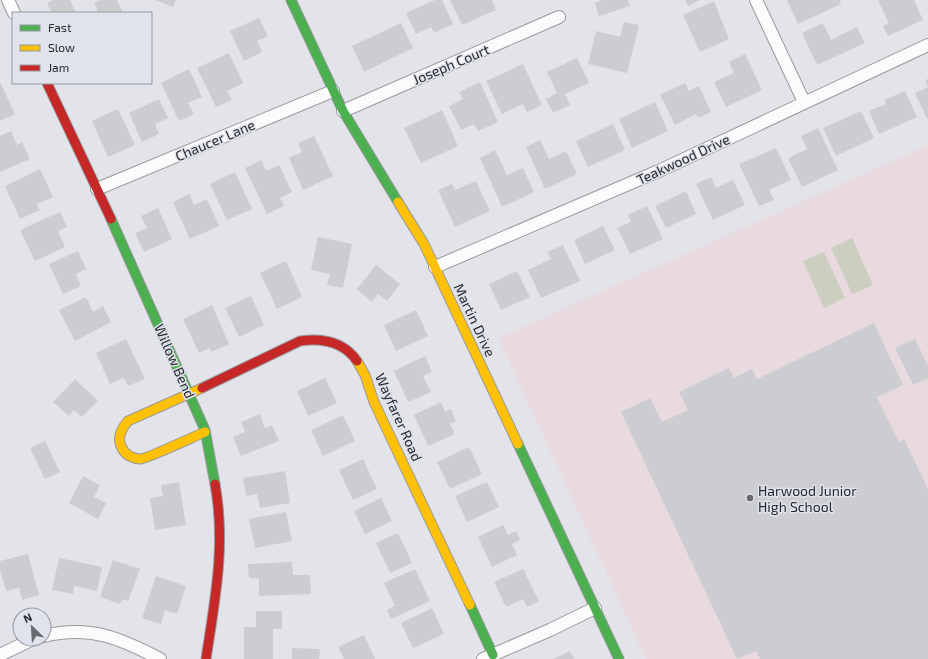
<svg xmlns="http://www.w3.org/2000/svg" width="928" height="659" viewBox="0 0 928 659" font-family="'Exo 2',sans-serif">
  <rect width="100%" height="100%" fill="#e3e4e9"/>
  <path fill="#e8dadf" d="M928,145V659H646L498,338Z"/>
  <g fill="#cccfc0">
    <path d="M852,238L873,285L852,294L831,248Z"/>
    <path d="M824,252L845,298L824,308L803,261Z"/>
  </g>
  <g fill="#cccdd1">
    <path d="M53,0H70L76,13H52L47,3Z"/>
    <path d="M101,0H117L123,13H93L98,11L94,3Z"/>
    <path d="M155,0H176L173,7Z"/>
    <path d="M435,0H442L453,24L434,33L431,27L416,34L406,13Z"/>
    <path d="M450,0H492L496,10L462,25Z"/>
    <path d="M602,0H628L630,6L599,16L595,3Z"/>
    <path d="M685,0H700L688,6Z"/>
    <path d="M787,0H840L841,4L798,24Z"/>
    <path d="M881,0H914L923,20L888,36L883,26L889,23L878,1Z"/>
    <path d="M714,1L729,39L700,52L683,15Z"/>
    <path d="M259,18L268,36L257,41L262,52L244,61L230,31Z"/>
    <path d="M624,22L639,25L627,73L588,64L596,31L620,37Z"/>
    <path d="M401,23L413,48L364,72L352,46Z"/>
    <path d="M823,23L831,40L857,27L865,43L817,65L802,33Z"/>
    <path d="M229,53L243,83L227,91L232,100L216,107L197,68Z"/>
    <path d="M745,54L762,90L726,107L714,82L734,73L729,62Z"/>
    <path d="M577,58L589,83L565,94L570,105L553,113L546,99L557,93L547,72Z"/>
    <path d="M523,64L542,105L527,112L523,104L502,114L486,81Z"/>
    <path d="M189,69L202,97L188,103L194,114L179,121L161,83Z"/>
    <path d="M928,79V118L927,119L915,93L928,87L925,80Z"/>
    <path d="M0,82L15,114L0,121Z"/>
    <path d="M480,82L498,122L478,131L474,124L461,130L449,106L463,99L459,92Z"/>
    <path d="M685,83L689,91L699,86L711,112L698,118L696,114L675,125L660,95Z"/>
    <path d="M905,91L917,117L879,134L869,111L886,104L884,100Z"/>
    <path d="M159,99L168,118L155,124L159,134L142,142L129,113Z"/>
    <path d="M655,102L668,131L632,148L619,119Z"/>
    <path d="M118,109L135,145L108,157L92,121Z"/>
    <path d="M442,110L458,146L421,163L404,128Z"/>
    <path d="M861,111L874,138L836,156L823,128Z"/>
    <path d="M613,124L625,150L588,167L576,141Z"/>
    <path d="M818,128L838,170L802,187L788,158L807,149L801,136Z"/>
    <path d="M11,131L17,145L22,142L30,159L0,172V136Z"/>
    <path d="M314,136L333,176L303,190L289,158L302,152L298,143Z"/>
    <path d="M540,140L549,159L566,151L577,174L545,189L526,147Z"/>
    <path d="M776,148L791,180L769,190L774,200L759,206L739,164Z"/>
    <path d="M495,150L507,175L523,168L534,192L502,207L480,158Z"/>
    <path d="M261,160L266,171L279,165L292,192L280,198L284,206L267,214L245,168Z"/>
    <path d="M40,169L53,197L37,204L40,210L20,219L5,186Z"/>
    <path d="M235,172L252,209L227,220L210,184Z"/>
    <path d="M711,177L716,188L733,180L745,205L713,220L696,184Z"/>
    <path d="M476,181L490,211L455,227L438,190L452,184L455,190Z"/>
    <path d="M686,191L696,214L666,228L655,206Z"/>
    <path d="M189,194L194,205L207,199L219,226L190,239L173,202Z"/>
    <path d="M647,206L663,239L630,254L617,228L631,222L628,215Z"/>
    <path d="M158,208L172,239L144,252L135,233L147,228L141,216Z"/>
    <path d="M60,212L67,227L58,231L65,247L35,261L20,230Z"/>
    <path d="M603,226L615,250L585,264L574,240Z"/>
    <path d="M318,237L352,244L343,288L327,285L330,274L311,270Z"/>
    <path d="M563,245L580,281L541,298L528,270L551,259L547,252Z"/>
    <path d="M78,251L86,269L76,274L81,286L63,294L49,264Z"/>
    <path d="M286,261L302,297L277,309L260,273Z"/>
    <path d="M376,265L400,284L387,301L378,294L372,302L357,289Z"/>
    <path d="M517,271L530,297L501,310L489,284Z"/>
    <path d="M251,296L264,325L239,337L225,308Z"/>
    <path d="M86,297L93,312L103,306L111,322L75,341L59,310Z"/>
    <path d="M212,305L229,344L211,352L209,348L199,353L183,319Z"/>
    <path d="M416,310L428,336L396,351L384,325Z"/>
    <path d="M874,323L903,385L877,397L899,442L904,439L928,489V659H760L756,651L737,659L621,412L650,398L662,422L688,410L679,392L729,368L734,378L752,369L757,379Z"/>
    <path d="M126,339L145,379L128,386L124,378L110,384L96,353Z"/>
    <path d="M915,339L928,366V378L913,385L895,348Z"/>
    <path d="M425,356L432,372L423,376L431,392L408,402L394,371Z"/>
    <path d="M325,378L337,403L308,416L297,391Z"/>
    <path d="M75,379L98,401L82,417L74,410L69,416L53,402Z"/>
    <path d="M441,402L445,412L451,409L456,421L450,424L455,434L428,446L414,415Z"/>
    <path d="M260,414L265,428L272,425L279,441L241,456L233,437L245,432L241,422Z"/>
    <path d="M343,415L355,441L323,456L311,430Z"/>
    <path d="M45,441L60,472L45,479L30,448Z"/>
    <path d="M469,447L482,474L450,489L437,462Z"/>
    <path d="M363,459L377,489L353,500L339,470Z"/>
    <path d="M285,471L290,503L260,508L257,494L246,496L243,478Z"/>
    <path d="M83,476L100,485L94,497L106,503L98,519L69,503Z"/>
    <path d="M179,482L186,525L155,530L150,498L163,496L161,485Z"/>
    <path d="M487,482L499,507L467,522L455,496Z"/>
    <path d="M381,498L392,521L365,534L354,511Z"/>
    <path d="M286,512L292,541L255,548L249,519Z"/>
    <path d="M503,525L508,535L516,531L520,540L512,544L517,555L492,567L478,537Z"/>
    <path d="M398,533L412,563L390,573L376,543Z"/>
    <path d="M28,554L39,595L22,600L19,588L6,591L0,570V561Z"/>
    <path d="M59,558L102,567L97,591L74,586L73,594L52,590Z"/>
    <path d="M113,560L140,569L128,601L122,599L120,604L100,597Z"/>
    <path d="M292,562L293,575H310L311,594L259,596V578H249L248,564Z"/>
    <path d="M415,569L430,601L391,619L387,610L395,606L384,583Z"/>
    <path d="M523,569L539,601L527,607L523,599L506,607L494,582Z"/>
    <path d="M156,576L186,586L177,614L165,610L161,624L142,618Z"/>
    <path d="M432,608L444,634L413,648L401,623Z"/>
    <path d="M256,611H282V629H273V659H244V627H256Z"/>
    <path d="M364,635L375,659H344L338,647Z"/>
    <path d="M292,648L320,649L319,659H292Z"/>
    <path d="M570,651L574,659H553Z"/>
  </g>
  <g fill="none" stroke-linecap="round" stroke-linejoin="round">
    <defs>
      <g id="street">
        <path d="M8,0L14,13"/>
        <path d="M756,0L804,102"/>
        <path d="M343,111L559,17"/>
        <path d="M97,189L333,91"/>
        <path d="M435,267L661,170L928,45"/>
        <path d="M44,636C90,625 120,638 160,659"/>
        <path d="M0,655L33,639"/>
        <path d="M483,659L550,630L595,608"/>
      </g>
      <g id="fast">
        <path d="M291,0L343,111L398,202"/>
        <path d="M111,219L205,430L215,484"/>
        <path d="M518,444L619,659"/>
        <path d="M470,605L493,655"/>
      </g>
      <g id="slow">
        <path d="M398,202L424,244L518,444"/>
        <path d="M357,361L365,375L374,402L470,605"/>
        <path d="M202,388L128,421C122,428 117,437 121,446C124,454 130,458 140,459C147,459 195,436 205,432"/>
      </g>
      <g id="jam">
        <path d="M47,83L111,219"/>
        <path d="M202,388L300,341C322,338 344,342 357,361"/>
        <path d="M206,659C215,599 226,545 215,484"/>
      </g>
    </defs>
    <use href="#street" stroke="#999a9e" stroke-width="14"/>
    <use href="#fast" stroke="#999a9e" stroke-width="11"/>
    <use href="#slow" stroke="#999a9e" stroke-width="11"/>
    <use href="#jam" stroke="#999a9e" stroke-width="11"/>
    <use href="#street" stroke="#fbfbfc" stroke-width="12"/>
    <use href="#fast" stroke="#4caf50" stroke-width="9"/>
    <use href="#slow" stroke="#ffc107" stroke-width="9"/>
    <use href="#jam" stroke="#c62828" stroke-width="9"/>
  </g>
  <circle fill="#696a6f" stroke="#e0e2ec" stroke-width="1.5" cx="750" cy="498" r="4"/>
  <g text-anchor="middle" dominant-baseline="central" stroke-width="3" stroke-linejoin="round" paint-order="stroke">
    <g font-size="14" fill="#28292d" stroke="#e0e2ec">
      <text transform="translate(451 64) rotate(-23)">Joseph Court</text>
      <text transform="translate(215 140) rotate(-23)">Chaucer Lane</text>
      <text transform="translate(683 159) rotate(-25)">Teakwood Drive</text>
      <text transform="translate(475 320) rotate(65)">Martin Drive</text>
      <text transform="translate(175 361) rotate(66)">Willow Bend</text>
      <text transform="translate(399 417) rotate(66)">Wayfarer Road</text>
    </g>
    <g font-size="14" fill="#28292d" stroke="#e0e2ec" text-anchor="start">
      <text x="758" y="490">Harwood Junior<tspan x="758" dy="16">High School</tspan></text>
    </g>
  </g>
  <rect x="12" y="12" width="140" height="72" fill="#e0e2ec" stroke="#9698a0"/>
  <rect x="20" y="25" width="20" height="6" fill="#4caf50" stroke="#9698a0"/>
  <text x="48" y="32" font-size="12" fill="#28292d">Fast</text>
  <rect x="20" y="45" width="20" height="6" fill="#ffc107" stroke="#9698a0"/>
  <text x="48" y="52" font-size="12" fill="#28292d">Slow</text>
  <rect x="20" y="65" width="20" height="6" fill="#c62828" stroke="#9698a0"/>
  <text x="48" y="72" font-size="12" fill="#28292d">Jam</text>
  <g transform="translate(32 627) rotate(335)"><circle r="19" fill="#e0e2ec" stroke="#9698a0"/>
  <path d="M0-3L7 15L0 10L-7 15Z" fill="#696a6f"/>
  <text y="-6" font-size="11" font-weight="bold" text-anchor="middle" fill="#28292d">N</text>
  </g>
</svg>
